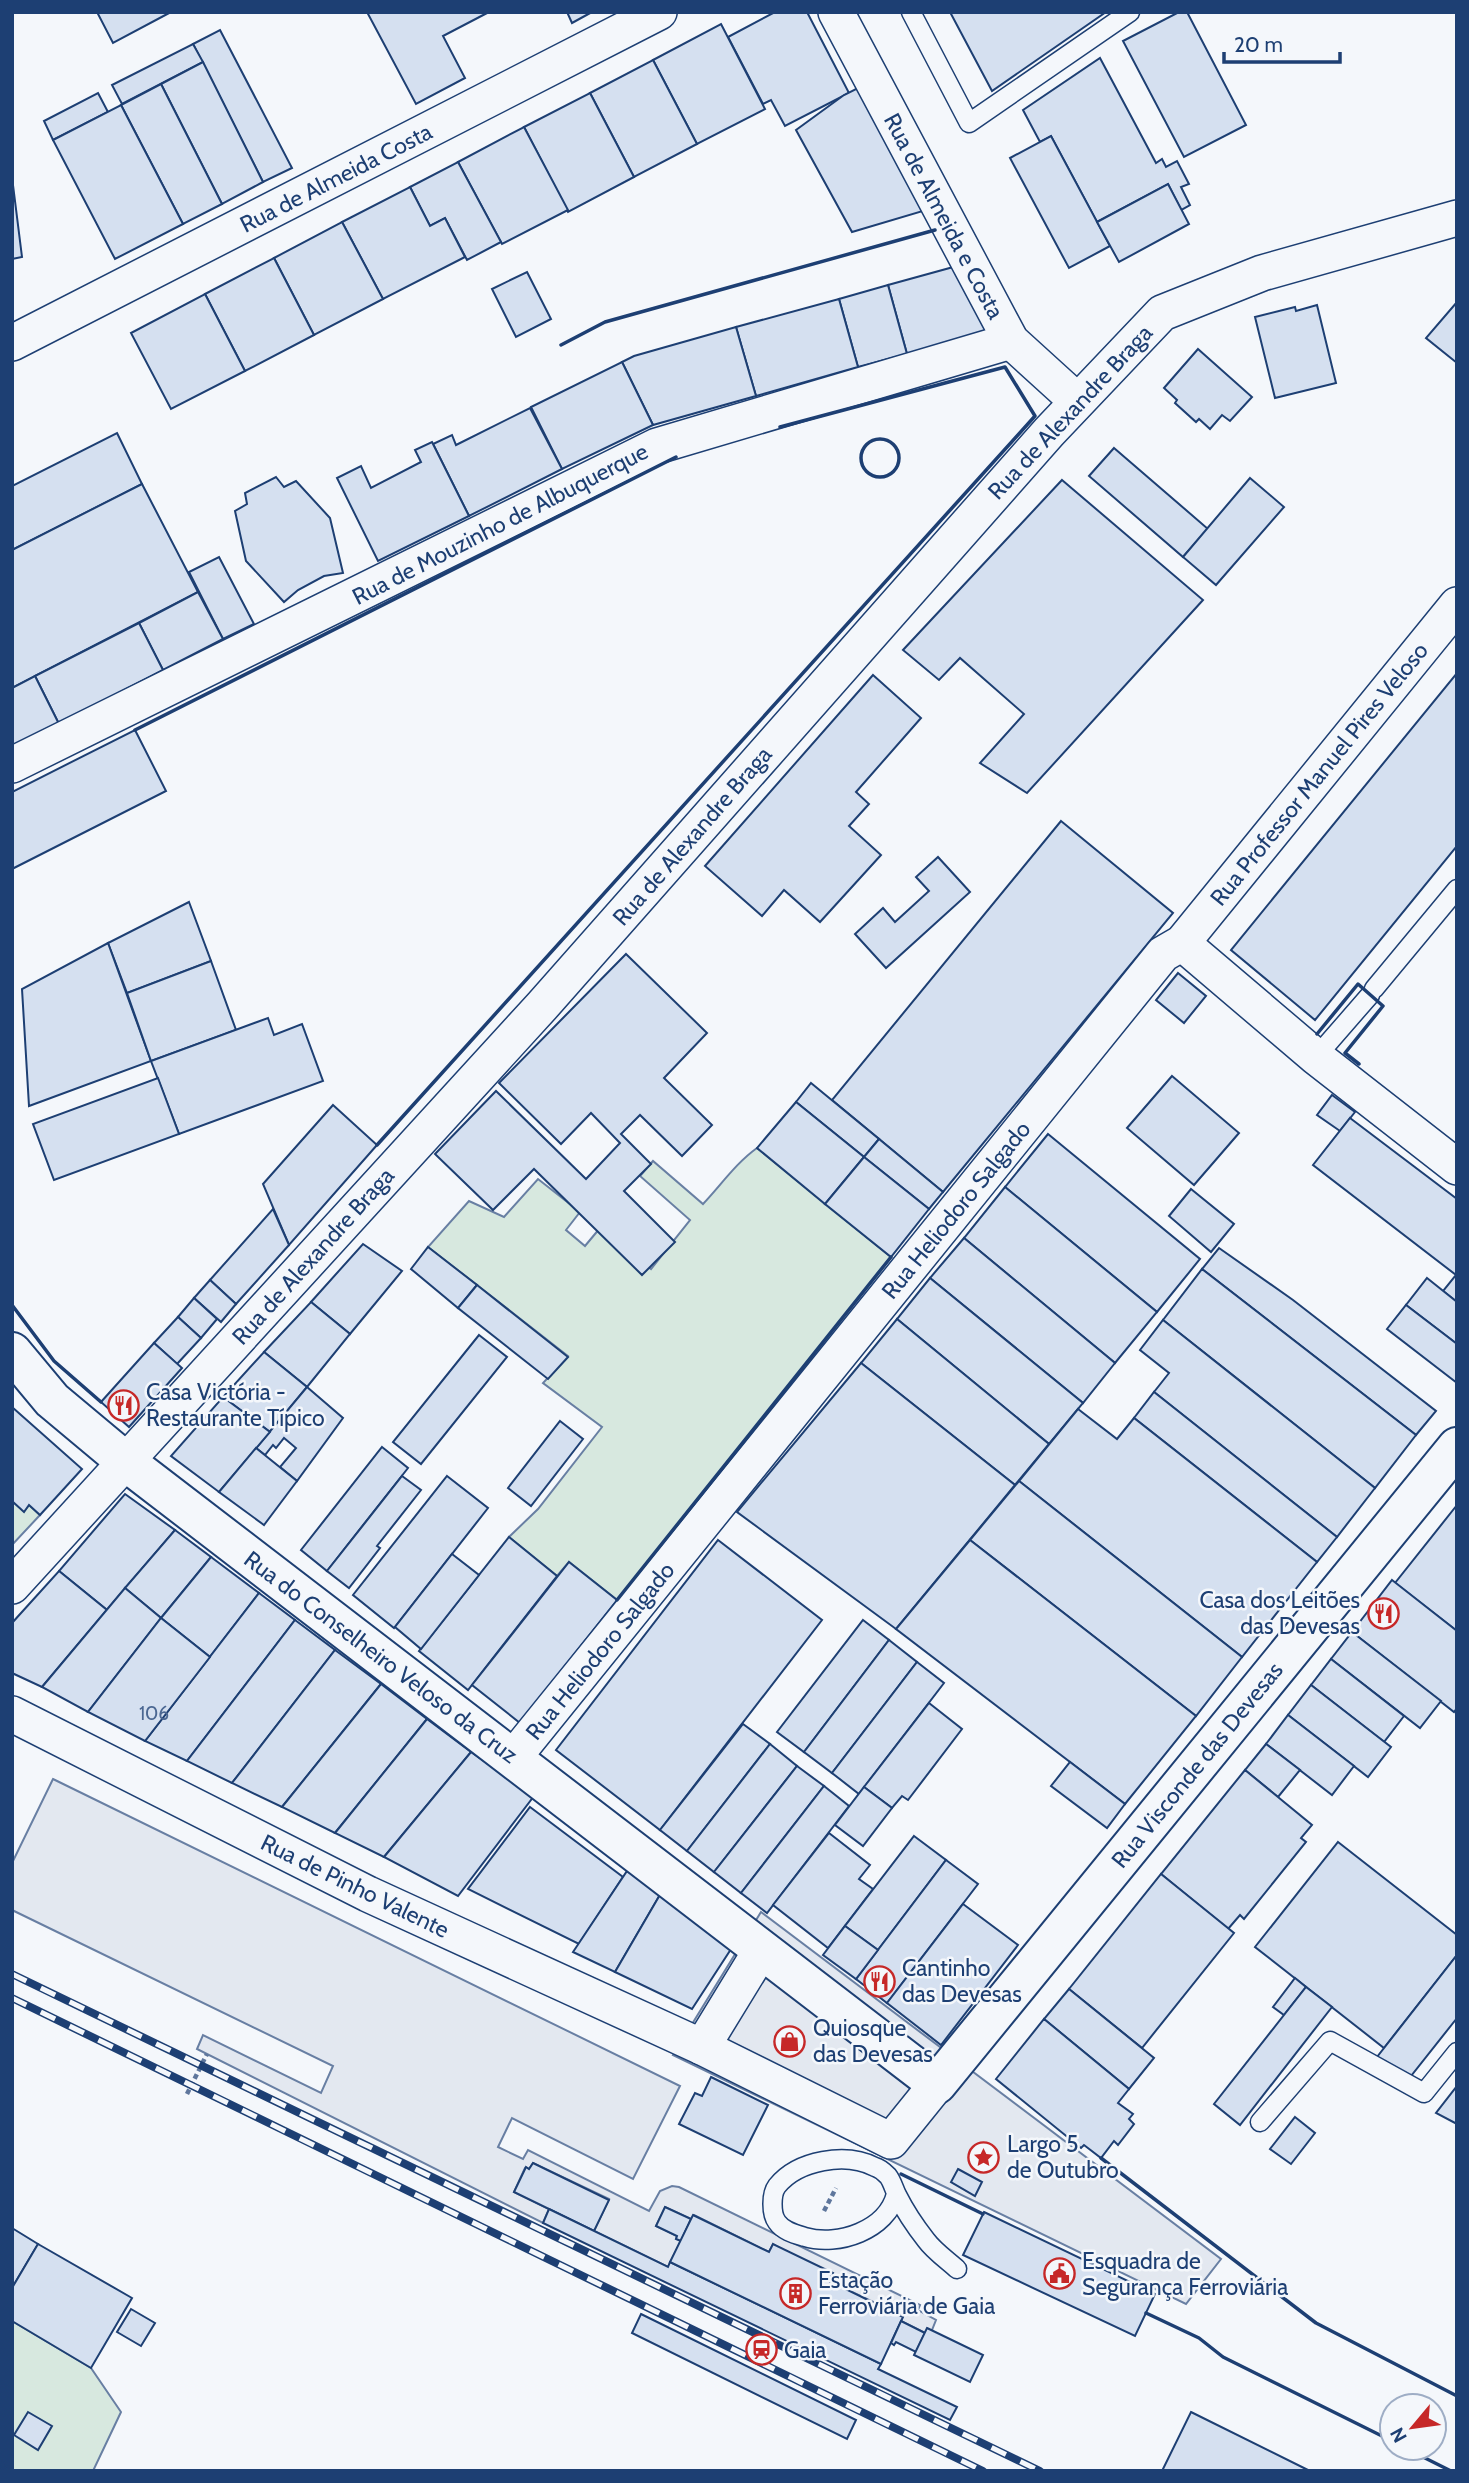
<svg xmlns="http://www.w3.org/2000/svg" width="1469" height="2483" viewBox="0 0 1469 2483" font-family="Cabin,sans-serif">
  <rect width="100%" height="100%" fill="#f4f7fb"/>
  <g fill="#d7e8df" stroke="#687fa3" stroke-width="2">
    <path d="M757,1148L891,1257L617,1600L569,1562L557,1576L509,1537L538,1509L602,1427L543,1383L568,1356L428,1247L469,1201L504,1217L538,1179L580,1212L566,1230L585,1246L600,1228L651,1269L690,1220L640,1176L653,1161L703,1204C721,1185 736,1163 757,1148Z"/>
    <path d="M12,1501L24,1511L29,1505L40,1515L12,1545Z"/>
    <path d="M12,2321L91,2368L121,2412L93,2471H12Z"/>
  </g>
  <g fill="#e3e8f0" stroke="#687fa3" stroke-width="2">
    <path d="M53,1779L680,2086L633,2179L512,2118L498,2147L523,2159L528,2150L649,2211L660,2191L672,2186L679,2187L920,2305L918,2310L936,2320L932,2330L925,2333L901,2321L903,2316L829,2281L773,2244L769,2252L694,2215L691,2219L665,2207L656,2226L677,2236L676,2239L681,2241L668,2267L594,2231L609,2199L533,2163L529,2169L525,2168L514,2192L549,2209L543,2223L197,2049L203,2035L321,2093L333,2066L12,1910V1863Z"/>
    <path d="M761,1912L1221,2259L1186,2304L673,2055Z"/>
  </g>
  <g fill="#d5e0f0" stroke="#1d3f73" stroke-width="2">
    <path d="M97,12H171L113,43Z"/>
    <path d="M367,12H489L443,36L465,78L416,104Z"/>
    <path d="M567,12H592L572,23Z"/>
    <path d="M775,12H807L849,93L785,126L771,100L763,104L728,37Z"/>
    <path d="M950,12H1106L992,91Z"/>
    <path d="M1179,12H1187L1246,125L1184,157L1123,41Z"/>
    <path d="M721,24L765,109L697,144L653,60Z"/>
    <path d="M220,30L292,168L263,182L193,44Z"/>
    <path d="M193,44L203,62L122,104L112,85Z"/>
    <path d="M1100,58L1156,163L1162,159L1166,167L1177,161L1189,184L1181,187L1190,205L1181,210L1168,184L1097,222L1051,136L1040,142L1023,110Z"/>
    <path d="M653,60L697,144L634,177L590,93Z"/>
    <path d="M203,62L263,182L222,204L161,84Z"/>
    <path d="M161,84L222,204L183,224L121,105Z"/>
    <path d="M858,88L923,211L852,232L796,130L844,95Z"/>
    <path d="M98,93L108,112L53,140L44,121Z"/>
    <path d="M590,93L634,177L568,212L524,127Z"/>
    <path d="M121,105L183,224L115,259L53,140Z"/>
    <path d="M524,127L568,210L502,244L458,162Z"/>
    <path d="M1051,136L1110,246L1069,268L1010,158Z"/>
    <path d="M458,162L501,242L467,260L445,218L430,226L410,187Z"/>
    <path d="M12,177L22,257L12,259Z"/>
    <path d="M1168,184L1189,224L1119,262L1097,222Z"/>
    <path d="M410,187L430,226L445,218L465,257L383,299L342,222Z"/>
    <path d="M342,222L383,299L314,335L274,258Z"/>
    <path d="M274,258L314,335L245,371L205,294Z"/>
    <path d="M957,266L993,330L907,354L888,285Z"/>
    <path d="M527,272L551,319L516,337L492,289Z"/>
    <path d="M888,285L907,354L858,367L839,299Z"/>
    <path d="M205,294L245,371L171,409L131,333Z"/>
    <path d="M839,299L858,367L756,396L736,327Z"/>
    <path d="M1457,302V363L1426,338Z"/>
    <path d="M1317,305L1336,383L1275,398L1255,317L1295,307L1296,311Z"/>
    <path d="M736,327L756,396L653,425L622,362L634,356Z"/>
    <path d="M1198,349L1252,397L1230,421L1222,415L1210,429L1199,419L1196,422L1175,403L1177,400L1164,388Z"/>
    <path d="M622,362L653,425L562,469L531,407Z"/>
    <path d="M530,408L562,469L469,516L433,444L452,435L456,445Z"/>
    <path d="M117,433L142,484L12,550V486Z"/>
    <path d="M432,442L469,516L378,561L337,478L361,466L371,488L421,462L415,450Z"/>
    <path d="M1114,448L1208,529L1183,557L1089,476Z"/>
    <path d="M276,477L284,487L296,481L330,518L343,573L324,576L298,590L284,602L246,561L235,511L247,504L245,493Z"/>
    <path d="M1250,478L1284,507L1216,585L1183,557Z"/>
    <path d="M1062,480L1203,600L1027,793L980,763L1024,714L960,658L939,680L903,650Z"/>
    <path d="M142,484L198,592L12,688V550Z"/>
    <path d="M219,557L254,624L223,639L189,572Z"/>
    <path d="M198,592L223,639L163,670L139,623Z"/>
    <path d="M139,623L163,670L59,724L35,676Z"/>
    <path d="M1457,673V846L1315,1020L1231,950Z"/>
    <path d="M873,675L921,718L856,792L869,804L849,826L881,855L820,922L784,890L762,916L705,866Z"/>
    <path d="M35,676L59,724L12,748V688Z"/>
    <path d="M135,730L166,791L12,869V792Z"/>
    <path d="M1061,821L1173,913L943,1192L832,1100Z"/>
    <path d="M938,857L970,892L886,968L855,934L883,908L895,922L929,891L916,877Z"/>
    <path d="M189,902L211,961L127,993L108,943Z"/>
    <path d="M108,943L151,1061L29,1106L22,989Z"/>
    <path d="M626,954L707,1033L664,1078L712,1125L682,1156L640,1115L621,1134L651,1164L624,1191L675,1242L642,1275L534,1169L493,1210L435,1154L496,1091L586,1179L620,1143L591,1113L561,1144L499,1083Z"/>
    <path d="M211,961L236,1030L151,1061L127,993Z"/>
    <path d="M1178,973L1206,996L1184,1023L1156,1000Z"/>
    <path d="M268,1018L274,1035L302,1024L323,1081L179,1134L151,1061Z"/>
    <path d="M1172,1076L1239,1133L1194,1185L1127,1128Z"/>
    <path d="M158,1078L179,1134L54,1180L33,1124Z"/>
    <path d="M811,1083L879,1139L864,1157L796,1102Z"/>
    <path d="M1332,1095L1355,1112L1340,1131L1317,1115Z"/>
    <path d="M796,1102L864,1157L825,1204L757,1148Z"/>
    <path d="M333,1105L377,1145L289,1245L263,1184Z"/>
    <path d="M1350,1118L1457,1199V1302L1443,1291L1456,1275L1313,1165Z"/>
    <path d="M1048,1134L1200,1259L1157,1312L1005,1187Z"/>
    <path d="M879,1139L943,1192L929,1209L864,1157Z"/>
    <path d="M864,1157L929,1209L891,1257L825,1204Z"/>
    <path d="M1005,1187L1157,1312L1115,1363L964,1238Z"/>
    <path d="M1191,1189L1234,1224L1211,1252L1169,1216Z"/>
    <path d="M273,1209L289,1245L236,1304L210,1280Z"/>
    <path d="M964,1238L1115,1363L1083,1403L930,1278Z"/>
    <path d="M363,1244L402,1271L350,1334L311,1302Z"/>
    <path d="M428,1247L477,1285L458,1308L411,1269Z"/>
    <path d="M1219,1248L1293,1300L1436,1411L1416,1435L1202,1269Z"/>
    <path d="M1202,1269L1416,1435L1375,1488L1163,1320Z"/>
    <path d="M930,1278L1083,1403L1049,1444L897,1319Z"/>
    <path d="M1427,1278L1457,1302V1344L1406,1305Z"/>
    <path d="M210,1280L236,1304L221,1322L194,1298Z"/>
    <path d="M477,1285L568,1357L548,1379L458,1308Z"/>
    <path d="M194,1298L217,1319L201,1338L178,1317Z"/>
    <path d="M311,1302L350,1334L307,1387L264,1352Z"/>
    <path d="M1406,1305L1457,1344V1383L1387,1329Z"/>
    <path d="M178,1317L201,1338L177,1364L154,1343Z"/>
    <path d="M897,1319L1049,1444L1015,1485L861,1363Z"/>
    <path d="M1163,1320L1375,1488L1337,1537L1154,1392L1169,1373L1140,1350Z"/>
    <path d="M479,1335L507,1357L421,1464L393,1442Z"/>
    <path d="M154,1343L182,1368L129,1427L101,1402Z"/>
    <path d="M264,1352L307,1387L270,1432L223,1397Z"/>
    <path d="M861,1363L1015,1485L896,1629L737,1512Z"/>
    <path d="M307,1387L343,1418L297,1481L280,1467L296,1448L284,1438L276,1448L273,1445L265,1455L256,1448Z"/>
    <path d="M1154,1392L1337,1537L1317,1562L1134,1418Z"/>
    <path d="M223,1397L270,1432L219,1492L171,1456Z"/>
    <path d="M12,1407L82,1469L40,1515L29,1505L24,1512L12,1501Z"/>
    <path d="M1078,1409L1117,1439L1134,1418L1317,1562L1242,1657L1019,1481Z"/>
    <path d="M560,1421L583,1439L531,1506L508,1488Z"/>
    <path d="M382,1447L408,1468L327,1571L301,1550Z"/>
    <path d="M256,1448L297,1481L264,1525L219,1492Z"/>
    <path d="M402,1476L421,1490L377,1546L380,1548L349,1588L327,1571Z"/>
    <path d="M447,1476L488,1508L394,1628L353,1595Z"/>
    <path d="M1019,1481L1242,1657L1196,1716L970,1540Z"/>
    <path d="M125,1494L175,1530L107,1610L59,1571Z"/>
    <path d="M1457,1505V1631L1395,1583Z"/>
    <path d="M175,1530L211,1557L161,1618L125,1588Z"/>
    <path d="M509,1537L557,1576L468,1690L419,1651Z"/>
    <path d="M718,1540L822,1620L660,1830L556,1750Z"/>
    <path d="M970,1540L1196,1716L1125,1804L896,1629Z"/>
    <path d="M452,1554L479,1575L421,1649L395,1627Z"/>
    <path d="M211,1557L259,1593L210,1657L161,1618Z"/>
    <path d="M569,1562L617,1600L520,1723L472,1685Z"/>
    <path d="M59,1571L107,1610L42,1687L12,1673V1623Z"/>
    <path d="M1392,1580L1457,1631V1708L1454,1712L1352,1632Z"/>
    <path d="M125,1588L161,1618L88,1712L42,1687Z"/>
    <path d="M259,1593L295,1620L187,1761L145,1741Z"/>
    <path d="M161,1618L210,1657L145,1741L88,1712Z"/>
    <path d="M295,1620L335,1650L232,1783L187,1761Z"/>
    <path d="M863,1620L889,1640L804,1752L777,1732Z"/>
    <path d="M1352,1632L1441,1701L1420,1728L1331,1659Z"/>
    <path d="M889,1640L917,1662L832,1773L804,1752Z"/>
    <path d="M335,1650L381,1684L282,1807L232,1783Z"/>
    <path d="M1331,1659L1404,1716L1384,1742L1311,1685Z"/>
    <path d="M917,1662L944,1683L859,1794L832,1773Z"/>
    <path d="M381,1684L427,1719L335,1833L282,1807Z"/>
    <path d="M1311,1685L1391,1747L1368,1777L1288,1715Z"/>
    <path d="M929,1703L962,1729L908,1800L902,1796L892,1808L864,1787Z"/>
    <path d="M1288,1715L1354,1766L1332,1795L1266,1744Z"/>
    <path d="M427,1719L471,1752L384,1857L335,1833Z"/>
    <path d="M743,1724L770,1744L687,1851L660,1830Z"/>
    <path d="M770,1744L797,1766L714,1872L687,1851Z"/>
    <path d="M1266,1744L1300,1770L1278,1797L1245,1770Z"/>
    <path d="M471,1752L534,1796L458,1896L384,1857Z"/>
    <path d="M1070,1762L1125,1804L1107,1828L1051,1786Z"/>
    <path d="M797,1766L824,1786L741,1893L714,1872Z"/>
    <path d="M1245,1770L1312,1825L1301,1838L1306,1842L1244,1919L1240,1915L1228,1929L1161,1874Z"/>
    <path d="M824,1786L849,1806L767,1913L741,1893Z"/>
    <path d="M864,1787L892,1808L863,1846L835,1825Z"/>
    <path d="M530,1807L623,1877L579,1944L468,1889Z"/>
    <path d="M829,1833L870,1865L859,1879L873,1889L828,1948L773,1905Z"/>
    <path d="M914,1836L946,1860L878,1950L845,1926Z"/>
    <path d="M1338,1842L1457,1935V1955L1384,2048L1255,1947Z"/>
    <path d="M946,1860L978,1884L887,2003L856,1979Z"/>
    <path d="M627,1871L661,1893L615,1972L573,1952Z"/>
    <path d="M1161,1874L1234,1933L1142,2048L1069,1989Z"/>
    <path d="M661,1893L733,1946L692,2009L615,1972Z"/>
    <path d="M963,1904L1018,1945L941,2045L887,2003Z"/>
    <path d="M845,1926L878,1950L856,1979L823,1955Z"/>
    <path d="M1457,1955V2018L1411,2076L1387,2064L1377,2057Z"/>
    <path d="M1295,1978L1306,1987L1284,2015L1273,2007Z"/>
    <path d="M1306,1987L1332,2007L1240,2125L1214,2104Z"/>
    <path d="M1069,1989L1154,2058L1129,2089L1044,2019Z"/>
    <path d="M1044,2019L1129,2089L1118,2103L1133,2114L1129,2119L1134,2124L1118,2145L1114,2141L1101,2158L1084,2145L1081,2148L996,2079Z"/>
    <path d="M783,2031L802,2043L796,2053L777,2040Z"/>
    <path d="M711,2077L768,2105L743,2155L679,2124L695,2093L702,2096Z"/>
    <path d="M1457,2086V2124L1436,2113Z"/>
    <path d="M1295,2117L1315,2133L1291,2164L1270,2149Z"/>
    <path d="M533,2163L609,2200L594,2231L514,2192L526,2167L529,2169Z"/>
    <path d="M958,2169L982,2182L975,2196L951,2182Z"/>
    <path d="M665,2207L691,2219L681,2241L676,2239L677,2236L656,2226Z"/>
    <path d="M549,2209L668,2267L670,2262L881,2364L878,2369L957,2407L950,2420L543,2223Z"/>
    <path d="M984,2212L1155,2294L1135,2336L963,2255Z"/>
    <path d="M693,2215L769,2252L773,2244L833,2273L829,2281L903,2317L881,2364L670,2262Z"/>
    <path d="M12,2228L38,2244L12,2288Z"/>
    <path d="M38,2244L132,2298L91,2368L12,2321V2288Z"/>
    <path d="M131,2309L155,2323L141,2346L117,2332Z"/>
    <path d="M641,2314L856,2420L847,2439L632,2333Z"/>
    <path d="M901,2321L925,2333L916,2352L896,2342L894,2345L891,2343Z"/>
    <path d="M927,2328L983,2355L970,2382L914,2355Z"/>
    <path d="M28,2412L52,2426L38,2450L14,2435Z"/>
    <path d="M1191,2412L1310,2471H1162Z"/>
  </g>
  <g fill="none" stroke-linecap="round" stroke-linejoin="round">
    <defs>
      <g id="lane">
        <path d="M911,12L969,123L1130,12"/>
        <path d="M1374,989L1457,889"/>
        <path d="M1316,1057L1370,995"/>
        <path d="M1260,2122L1330,2041L1424,2093L1457,2052"/>
        <path d="M896,2194C887,2230 838,2247 805,2237C795,2234 783,2231 777,2222C771,2214 771,2194 777,2186C798,2160 846,2152 875,2167C879,2168 885,2173 888,2176C892,2181 894,2189 897,2195C905,2211 915,2226 926,2240C934,2251 947,2260 957,2269"/>
      </g>
      <g id="street">
        <path d="M836,12L1011,341L1077,401"/>
        <path d="M12,343L659,12"/>
        <path d="M12,765L657,446L1011,341"/>
        <path d="M1182,943L1316,1057L1457,1167"/>
        <path d="M12,1586L542,1006L1049,432L1162,313L1262,273L1457,218"/>
        <path d="M12,1714L368,1894L702,2047"/>
        <path d="M513,1758L1163,954L1182,943L1457,605"/>
        <path d="M762,1949L702,2047L891,2141L937,2084"/>
      </g>
      <path id="secondary" d="M12,1352L52,1400L125,1461L937,2084L1457,1447"/>
    </defs>
    <use href="#lane" stroke="#1d3f73" stroke-width="21"/>
    <use href="#street" stroke="#1d3f73" stroke-width="38"/>
    <use href="#secondary" stroke="#1d3f73" stroke-width="42"/>
    <g stroke="#5e769c" stroke-width="4.5" stroke-dasharray="5 3.5" stroke-linecap="butt">
      <path d="M187,2094L207,2054"/>
      <path d="M824,2211L836,2188"/>
    </g>
    <use href="#lane" stroke="#f4f7fb" stroke-width="18"/>
    <use href="#street" stroke="#f4f7fb" stroke-width="35"/>
    <use href="#secondary" stroke="#f4f7fb" stroke-width="38"/>
    <defs>
      <g id="rail">
        <path d="M12,1974L1040,2471"/>
        <path d="M12,1998L983,2471"/>
      </g>
    </defs>
    <use href="#rail" stroke="#1d3f73" stroke-width="8"/>
    <use href="#rail" stroke="#f4f7fb" stroke-width="5" stroke-dasharray="16" stroke-linecap="butt"/>
    <g stroke="#1d3f73" stroke-width="3.5">
      <path d="M561,345L605,322L935,230"/>
      <circle cx="880" cy="458" r="19"/>
      <path d="M135,730L676,457"/>
      <path d="M1317,1034L1358,984L1383,1006L1345,1053L1359,1064"/>
      <path d="M377,1145L1035,416L1005,367L780,427"/>
      <path d="M12,1305L54,1361L101,1402"/>
      <path d="M617,1600L891,1257"/>
      <path d="M1101,2158L1316,2323L1457,2396"/>
      <path d="M901,2174L983,2214"/>
      <path d="M1146,2313L1199,2338L1223,2357L1392,2441"/>
      <path d="M1405,2448L1451,2471"/>
    </g>
  </g>
  <defs>
    <symbol id="restaurant-ring" viewBox="-11 -11 22 22"><circle r="9.5" fill="#f4f7fb" stroke="#c62828" stroke-width="1.5"/><path d="M-5-6h1v4h1v-4h1v4h1v-4h1v5L-1.5 .5V6h-2V.5L-5-1ZM5-6V6H3V1.5H1.5Q1.5-4 5-6Z" fill="#c62828"/></symbol>
    <symbol id="shop-ring" viewBox="-11 -11 22 22"><circle r="9.5" fill="#f4f7fb" stroke="#c62828" stroke-width="1.5"/><path d="M-5-2.5h2.3a2.7 3.5 0 0 1 5.4 0H5L5.5 6h-11ZM-1.5-2.5h3a1.5 2.3 0 0 0-3 0Z" fill="#c62828"/></symbol>
    <symbol id="sight-ring" viewBox="-11 -11 22 22"><circle r="9.5" fill="#f4f7fb" stroke="#c62828" stroke-width="1.5"/><path d="M0-6L1.8-2.2L6-1.7L2.9 1.2L3.7 5.4L0 3.3L-3.7 5.4L-2.9 1.2L-6-1.7L-1.8-2.2Z" fill="#c62828"/></symbol>
    <symbol id="civic-ring" viewBox="-11 -11 22 22"><circle r="9.5" fill="#f4f7fb" stroke="#c62828" stroke-width="1.5"/><path d="M-.6-6.5H3V-4.5H.6V-3L4-1V1h2V6H-6V1h2V-1L-.6-3ZM-1.2 2.5V6h2.4V2.5Z" fill="#c62828"/></symbol>
    <symbol id="building-ring" viewBox="-11 -11 22 22"><circle r="9.5" fill="#f4f7fb" stroke="#c62828" stroke-width="1.5"/><path d="M-4-6H4V6H1V3H-1V6H-4ZM-2.5-4.3h1.7v1.8h-1.7ZM.8-4.3h1.7v1.8H.8ZM-2.5-1h1.7V.8h-1.7ZM.8-1h1.7V.8H.8Z" fill="#c62828"/></symbol>
    <symbol id="station-ring" viewBox="-11 -11 22 22"><circle r="9.5" fill="#f4f7fb" stroke="#c62828" stroke-width="1.5"/><path d="M-3-6H3Q5-6 5-4V2Q5 4 3 4L4.5 6H3L1.5 4h-3L-3 6H-4.5L-3 4Q-5 4-5 2V-4Q-5-6-3-6ZM-3.5-4v3h7v-3ZM-3.5 1v1.5H-2V1ZM2 1v1.5H3.5V1Z" fill="#c62828"/></symbol>
  </defs>
  <g fill-rule="evenodd">
    <use href="#restaurant-ring" x="106" y="1388" width="35" height="35"/>
    <use href="#restaurant-ring" x="1366" y="1596" width="35" height="35"/>
    <use href="#restaurant-ring" x="862" y="1964" width="35" height="35"/>
    <use href="#shop-ring" x="772" y="2024" width="35" height="35"/>
    <use href="#sight-ring" x="966" y="2140" width="35" height="35"/>
    <use href="#civic-ring" x="1042" y="2256" width="35" height="35"/>
    <use href="#building-ring" x="778" y="2276" width="35" height="35"/>
    <use href="#station-ring" x="744" y="2332" width="35" height="35"/>
  </g>
  <g text-anchor="middle" dominant-baseline="central" stroke-width="5" stroke-linejoin="round" paint-order="stroke">
    <g font-size="19" fill="#4b6792">
      <text x="154" y="1713">106</text>
    </g>
    <g font-size="23" fill="#1d3f73" stroke="#f4f7fb">
      <text transform="translate(336 178) rotate(-27)">Rua de Almeida Costa</text>
      <text transform="translate(944 216) rotate(62)">Rua de Almeida e Costa</text>
      <text transform="translate(1070 412) rotate(-47)">Rua de Alexandre Braga</text>
      <text transform="translate(500 524) rotate(-27)">Rua de Mouzinho de Albuquerque</text>
      <text transform="translate(1319 774) rotate(-51)">Rua Professor Manuel Pires Veloso</text>
      <text transform="translate(692 836) rotate(-49)">Rua de Alexandre Braga</text>
      <text transform="translate(956 1210) rotate(-51)">Rua Heliodoro Salgado</text>
      <text transform="translate(313 1256) rotate(-48)">Rua de Alexandre Braga</text>
      <text transform="translate(600 1651) rotate(-51)">Rua Heliodoro Salgado</text>
      <text transform="translate(381 1657) rotate(37)">Rua do Conselheiro Veloso da Cruz</text>
      <text transform="translate(1197 1765) rotate(-51)">Rua Visconde das Devesas</text>
      <text transform="translate(355 1886) rotate(26)">Rua de Pinho Valente</text>
    </g>
    <g font-size="23" fill="#1d3f73" stroke="#f4f7fb" text-anchor="start">
      <text x="146" y="1392">Casa Victória -<tspan x="146" dy="26">Restaurante Típico</tspan></text>
      <text x="1360" y="1600" text-anchor="end">Casa dos Leitões<tspan x="1360" dy="26">das Devesas</tspan></text>
      <text x="902" y="1968">Cantinho<tspan x="902" dy="26">das Devesas</tspan></text>
      <text x="813" y="2028">Quiosque<tspan x="813" dy="26">das Devesas</tspan></text>
      <text x="1007" y="2144">Largo 5<tspan x="1007" dy="26">de Outubro</tspan></text>
      <text x="1082" y="2261">Esquadra de<tspan x="1082" dy="26">Segurança Ferroviária</tspan></text>
      <text x="818" y="2280">Estação<tspan x="818" dy="26">Ferroviária de Gaia</tspan></text>
      <text x="784" y="2350">Gaia</text>
    </g>
  </g>
  <rect width="1469" height="2483" fill="none" stroke="#1d3f73" stroke-width="28"/>
  <g transform="translate(1413 2427) rotate(241)"><circle r="33" fill="#f4f7fb" stroke="#9eadc5" stroke-width="2"/>
  <path d="M0-5L12 26L0 18L-12 26Z" fill="#c62828"/>
  <text y="-10" font-size="19" font-weight="bold" text-anchor="middle" fill="#1d3f73">N</text>
  </g>
  <path d="M1224 52v10h116v-10" fill="none" stroke="#1d3f73" stroke-width="3.5"/>
  <text x="1234" y="52" font-size="21" fill="#1d3f73" stroke="#f4f7fb" stroke-width="5" paint-order="stroke">20 m</text>
</svg>
